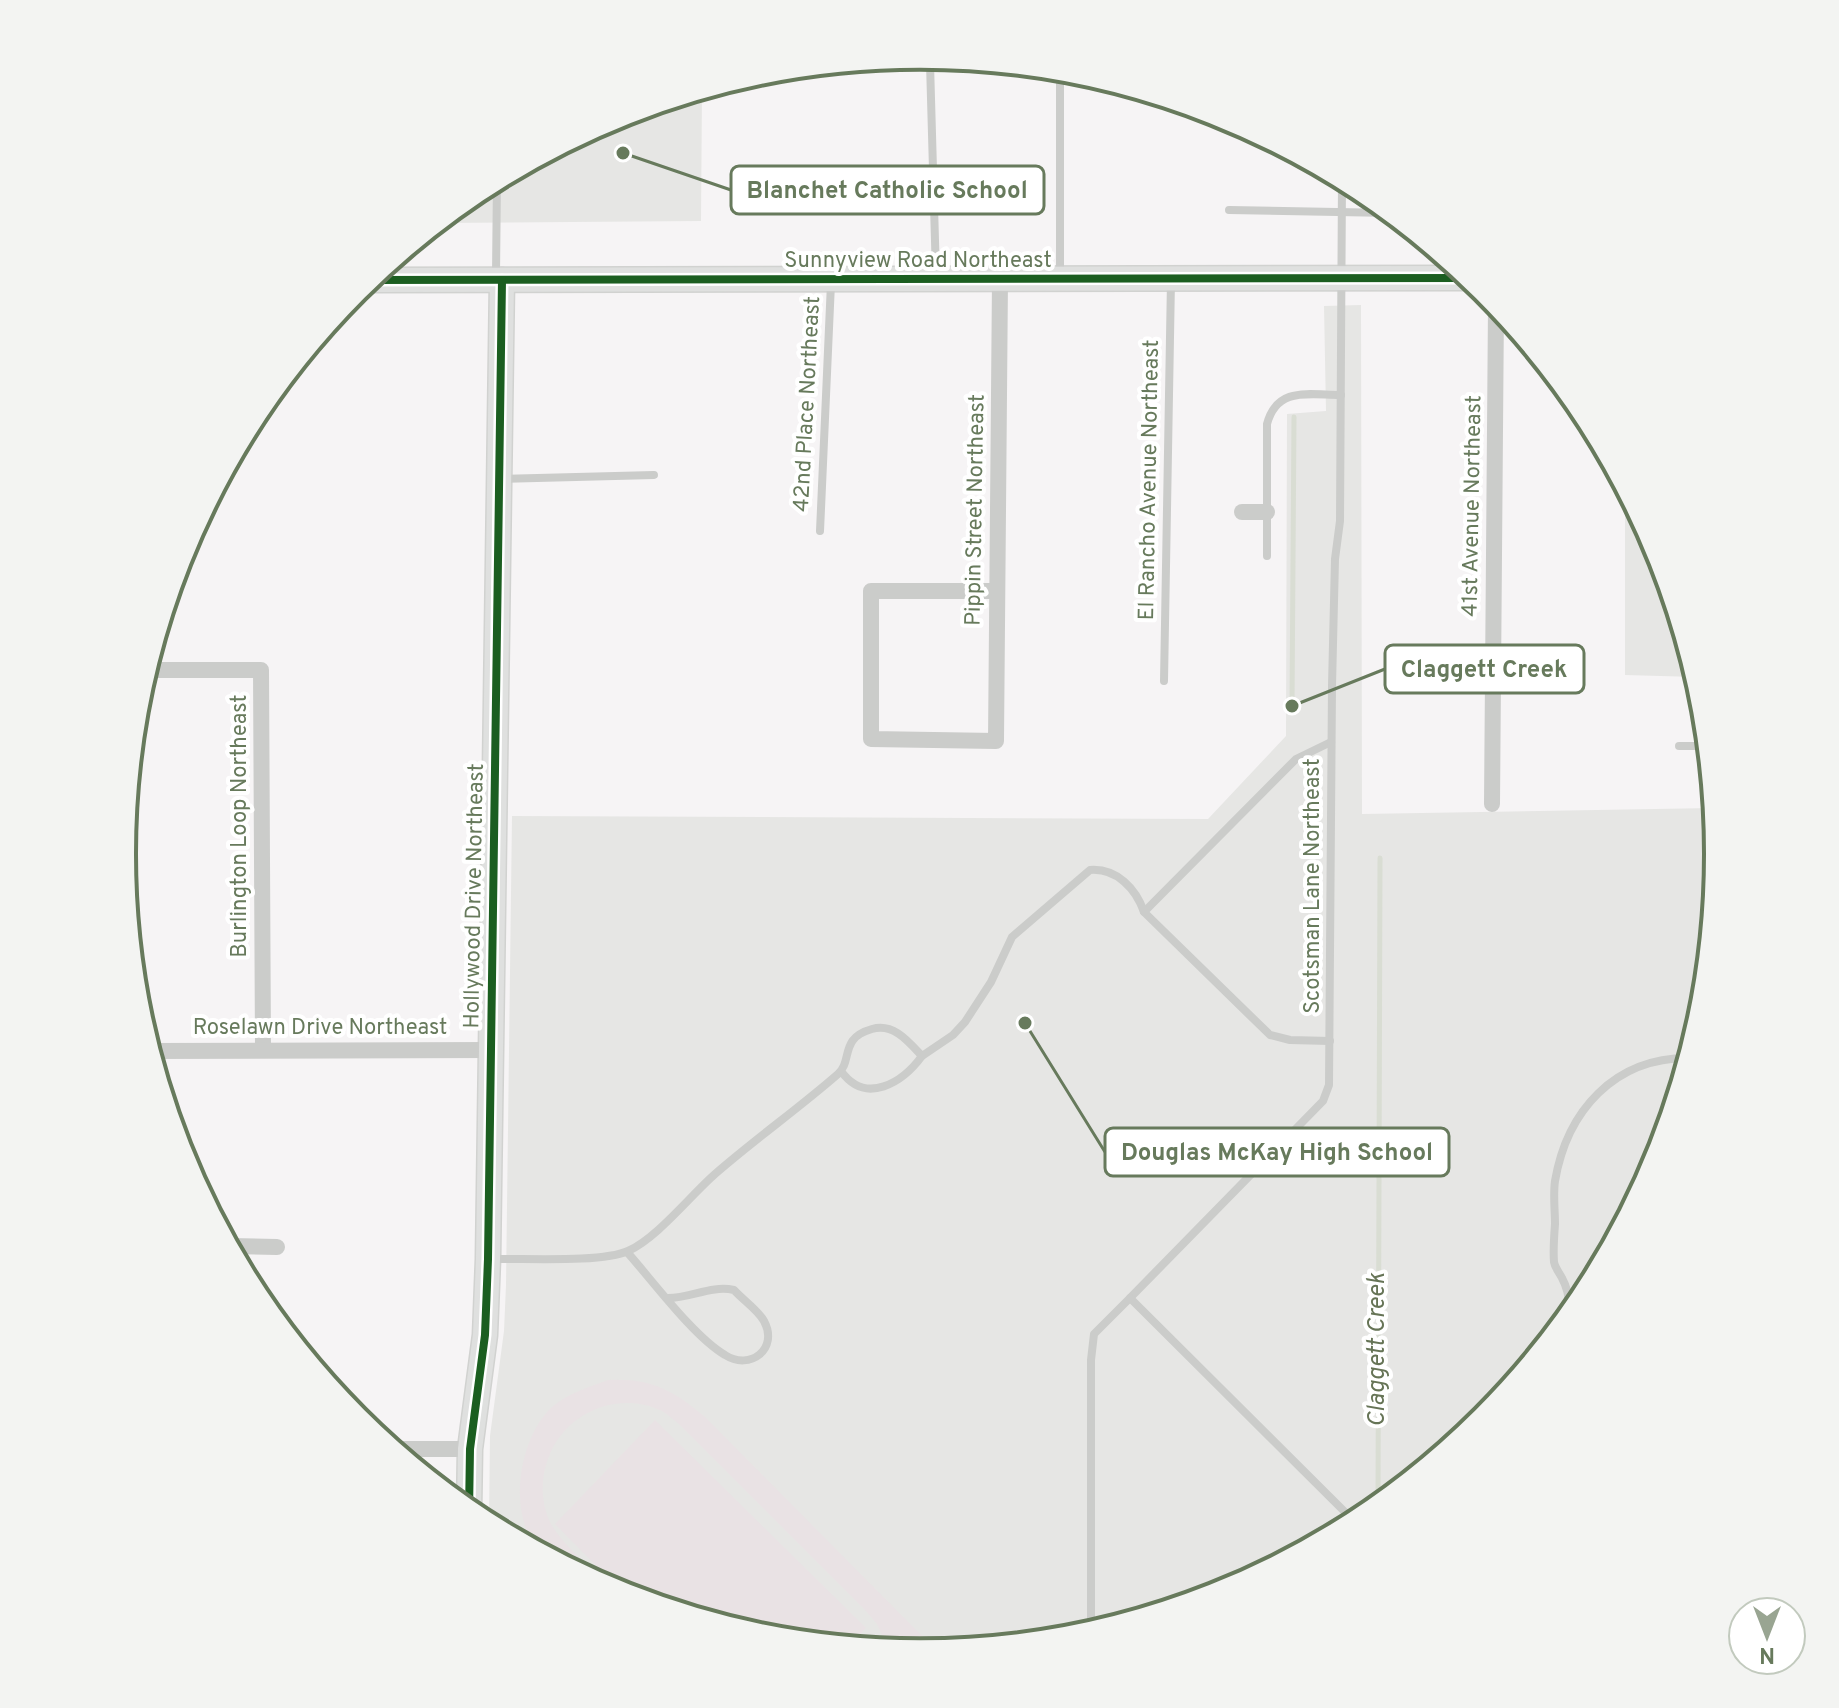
<svg xmlns="http://www.w3.org/2000/svg" width="1839" height="1708" viewBox="0 0 1839 1708" font-family="Overpass,sans-serif">
  <rect width="100%" height="100%" fill="#f6f4f5"/>
  <g fill="#e6e6e4">
    <path d="M702,90L701,221L436,223L477,190L615,117Z"/>
    <path d="M1361,305L1362,814L1713,808L1717,854L1702,1010L1657,1160L1583,1298L1483,1419L1362,1518L1224,1591L1075,1637L919,1652L763,1637L614,1591L489,1524L490,1436L504,1331L506,1285L512,816L1208,819L1286,736L1287,414L1326,411L1324,306Z"/>
    <path d="M1625,490L1657,549L1696,677L1625,675Z"/>
  </g>
  <g fill="#e9e2e4">
    <path d="M608,1380C651,1378 673,1390 705,1417L936,1650L919,1652L888,1649L877,1624L865,1610L681,1426C675,1421 669,1415 662,1411C617,1389 563,1414 548,1459C540,1480 541,1504 551,1524C564,1547 596,1572 614,1591C595,1581 559,1566 543,1553C505,1521 518,1438 552,1407C567,1394 589,1387 608,1380Z"/>
    <path d="M655,1420L866,1628L849,1645L763,1637L625,1595L555,1524Z"/>
  </g>
  <g fill="none" stroke-linecap="round" stroke-linejoin="round">
    <g stroke="#d9ddd3" stroke-width="5">
      <path d="M1292,706L1294,417"/>
      <path d="M1378,1505L1380,858"/>
    </g>
    <defs>
      <g id="secondary">
        <path d="M367,280L1470,278"/>
        <path d="M469,1512L470,1449L485,1335L488,1259L502,280"/>
      </g>
    </defs>
    <use href="#secondary" stroke="#d1d2d0" stroke-width="27"/>
    <g stroke="#cbccca" stroke-width="8">
      <path d="M879,60V63H930L936,276"/>
      <path d="M1060,70V275"/>
      <path d="M1229,210L1391,213"/>
      <path d="M496,275L497,179"/>
      <path d="M503,479L654,475"/>
      <path d="M820,531L831,283"/>
      <path d="M1267,556V424C1277,386 1309,395 1341,395"/>
      <path d="M1660,586H1668"/>
      <path d="M1164,681L1171,280"/>
      <path d="M1679,746H1707"/>
      <path d="M1330,1041L1290,1040L1270,1035L1144,912L1296,759L1331,742"/>
      <path d="M922,1056L953,1035L965,1022L991,982L1012,937L1090,870C1117,868 1136,889 1144,912"/>
      <path d="M627,1252C652,1280 694,1337 725,1355C750,1371 779,1349 764,1321C758,1310 743,1300 734,1290C711,1285 691,1298 668,1298"/>
      <path d="M489,1259C522,1258 602,1263 628,1251C657,1238 690,1196 715,1174C755,1139 798,1109 838,1074C853,1061 839,1038 872,1029C894,1023 908,1041 922,1056C903,1082 866,1106 841,1071"/>
      <path d="M1130,1298L1323,1101L1329,1085L1332,686L1335,559L1340,521L1342,179"/>
      <path d="M1569,1314C1570,1302 1568,1289 1562,1278C1559,1272 1555,1268 1554,1262C1553,1250 1554,1237 1555,1224C1555,1210 1553,1195 1555,1181C1567,1111 1614,1058 1688,1058"/>
      <path d="M1091,1632V1360L1094,1334L1130,1298L1355,1522"/>
    </g>
    <g stroke="#cbccca" stroke-width="16">
      <path d="M1242,512H1267"/>
      <path d="M996,591H871V739L996,741L1000,279"/>
      <path d="M146,670H261L263,1049"/>
      <path d="M1492,804L1496,305"/>
      <path d="M149,1051L491,1050"/>
      <path d="M229,1246L277,1247"/>
      <path d="M393,1449H470"/>
    </g>
    <use href="#secondary" stroke="#dfe0df" stroke-width="24"/>
    <defs>
      <g id="cycleway">
        <path d="M367,280L1470,278"/>
        <path d="M469,1512L470,1449L485,1335L488,1259L502,280"/>
      </g>
    </defs>
    <use href="#cycleway" stroke="#fff" stroke-width="13"/>
    <use href="#cycleway" stroke="#1b5e20" stroke-width="8"/>
  </g>
  <g text-anchor="middle" dominant-baseline="central" stroke-width="8" stroke-linejoin="round" paint-order="stroke">
    <g font-size="22" fill="#677a5c" stroke="#fff">
      <text x="918" y="261">Sunnyview Road Northeast</text>
      <text transform="translate(808 404) rotate(-87)">42nd Place Northeast</text>
      <text transform="translate(1150 480) rotate(-89)">El Rancho Avenue Northeast</text>
      <text transform="translate(1473 506) rotate(-89)">41st Avenue Northeast</text>
      <text transform="translate(976 510) rotate(-89)">Pippin Street Northeast</text>
      <text transform="translate(240 826) rotate(-90)">Burlington Loop Northeast</text>
      <text transform="translate(1313 886) rotate(-90)">Scotsman Lane Northeast</text>
      <text transform="translate(475 896) rotate(-89)">Hollywood Drive Northeast</text>
      <text x="320" y="1028">Roselawn Drive Northeast</text>
    </g>
    <g font-size="24" font-style="italic" fill="#667456" stroke="#fff">
      <text transform="translate(1378 1350) rotate(-90)">Claggett Creek</text>
    </g>
  </g>
  <path d="M0 0H1839V1708H0ZM136 854a784 784 0 1 1 1568 0a784 784 0 1 1-1568 0Z" fill="#f3f4f2" fill-rule="evenodd"/>
  <path fill="none" stroke="#677a5c" stroke-width="4" d="M136 854a784 784 0 1 1 1568 0a784 784 0 1 1-1568 0Z"/>
  <path fill="none" stroke="#677a5c" stroke-width="3" d="M623 153L731 190M1292 706L1385 669M1025 1023L1105 1152"/>
  <g fill="#677a5c" stroke="#fff" stroke-width="3">
    <circle cx="623" cy="153" r="8"/>
    <circle cx="1292" cy="706" r="8"/>
    <circle cx="1025" cy="1023" r="8"/>
  </g>
  <g fill="#fff" stroke="#677a5c" stroke-width="3">
    <rect x="731" y="166" width="313" height="48" rx="8"/>
    <rect x="1385" y="645" width="199" height="48" rx="8"/>
    <rect x="1105" y="1128" width="344" height="48" rx="8"/>
  </g>
  <g font-size="24" text-anchor="middle" font-weight="bold" fill="#677a5c">
    <text x="887" y="198">Blanchet Catholic School</text>
    <text x="1484" y="677">Claggett Creek</text>
    <text x="1277" y="1160">Douglas McKay High School</text>
  </g>
  <g transform="translate(1767 1636) rotate(180)"><circle r="38" fill="#ffffff" stroke="#c2cabe" stroke-width="2"/>
  <path d="M0-6L14 30L0 20L-14 30Z" fill="#99a592"/>
  <text y="-12" font-size="22" font-weight="bold" text-anchor="middle" fill="#677a5c">N</text>
  </g>
</svg>
